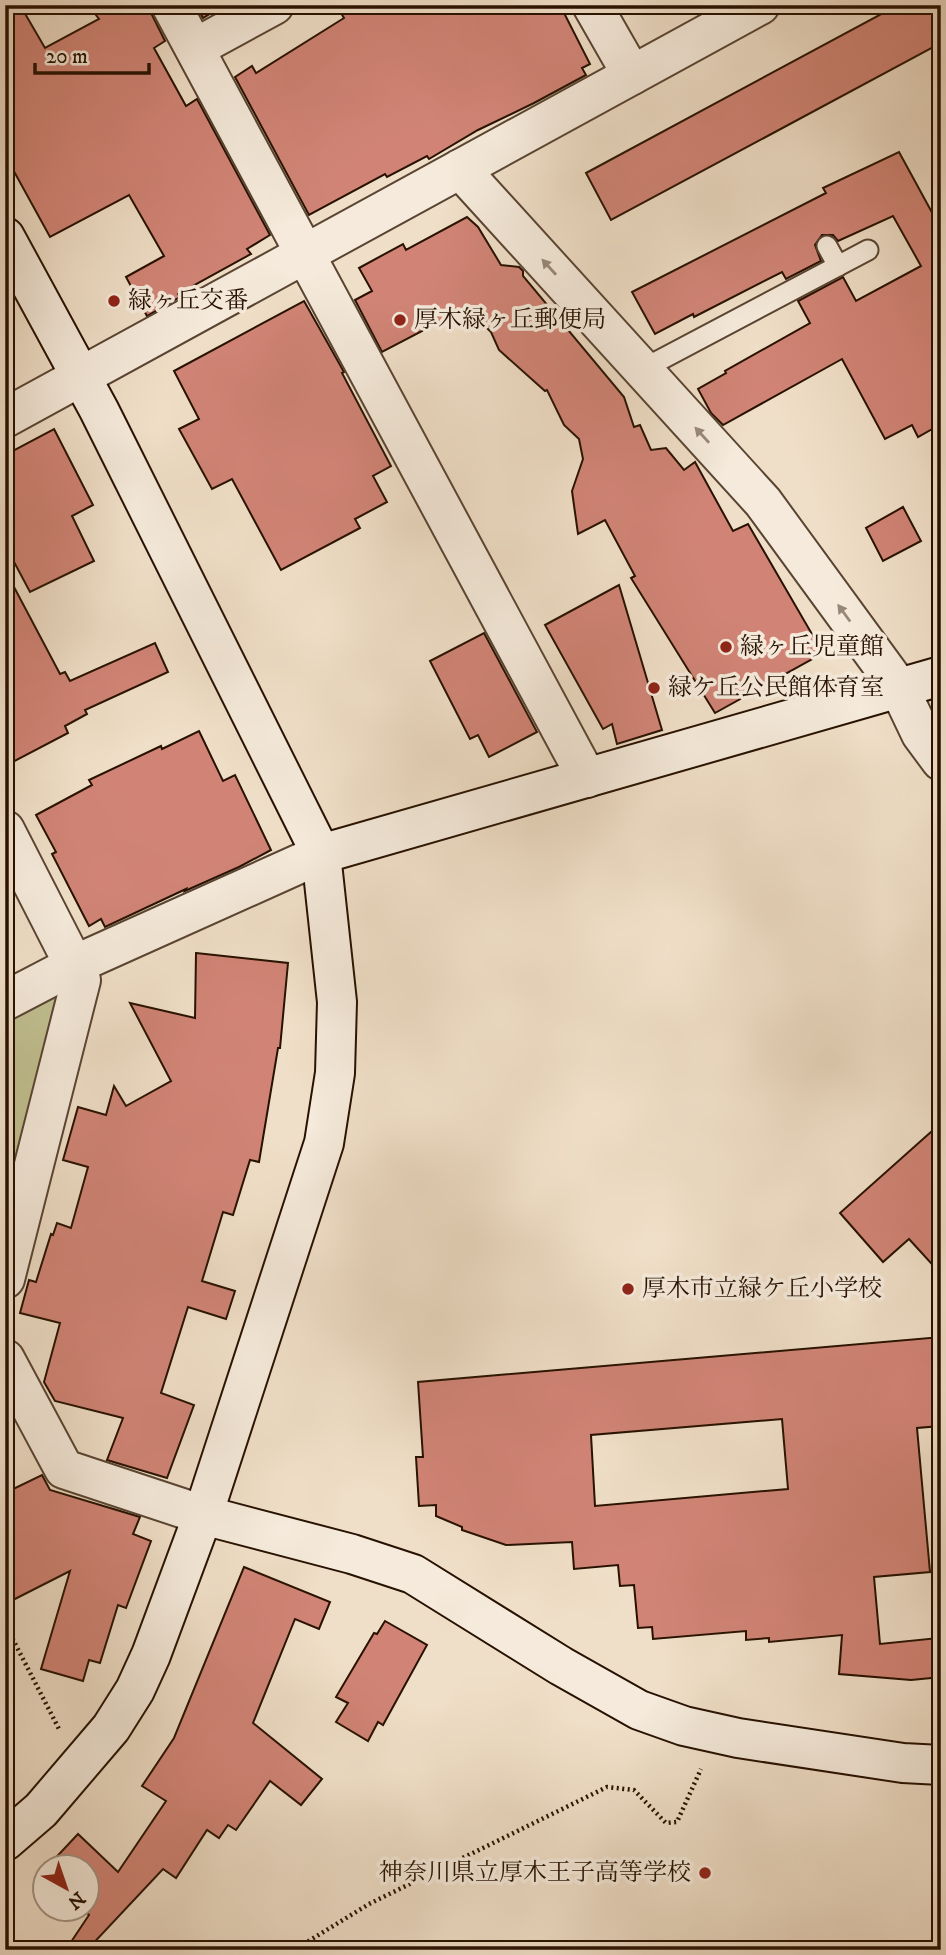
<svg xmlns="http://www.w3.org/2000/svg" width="946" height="1955" viewBox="0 0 946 1955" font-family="'IM FELL DW Pica','Noto Serif JP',serif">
  <rect width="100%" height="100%" fill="#f0dfc8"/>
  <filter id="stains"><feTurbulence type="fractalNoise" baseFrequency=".00286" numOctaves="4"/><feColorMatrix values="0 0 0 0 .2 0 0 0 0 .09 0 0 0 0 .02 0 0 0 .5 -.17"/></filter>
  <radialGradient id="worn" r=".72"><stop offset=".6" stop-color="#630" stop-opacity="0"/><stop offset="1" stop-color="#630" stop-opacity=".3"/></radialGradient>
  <path fill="#c1c091" stroke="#746848" stroke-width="2" d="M54,993L63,1002L5,1217V1018Z"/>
  <g fill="#d18476" stroke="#271100" stroke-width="2" fill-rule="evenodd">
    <path d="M5,5H20L45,48L99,19L96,15L114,5H149L152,15L165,41L154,48L186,106L197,99L270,235L247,249L251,254L178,294L180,297L147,316L126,277L164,256L129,195L50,237L5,155Z"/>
    <path d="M196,5H224L203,18Z"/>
    <path d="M336,5H560L590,64L582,68L586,75L534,103L478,130L429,159L427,156L387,177L385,174L309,215L235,77L252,66L256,73L344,18Z"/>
    <path d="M898,5H941V43L611,220L586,173Z"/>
    <path d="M899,152L941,229V424L918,437L912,425L885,439L842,359L723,425L711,413L698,389L726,373L725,371L810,323L798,301L843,277L856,301L921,266L893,216L838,241L833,235H822L815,245L821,261L786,279L782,272L694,317L693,314L655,334L632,292L826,193L823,188Z"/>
    <path d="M467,217L478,227L501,265L519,267L523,271V276L624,397L634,427L640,425L651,450L666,448L684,470L695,462L733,531L748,524L823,653L715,713L631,578L635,576L605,520L578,534L572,491L583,459L579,439L564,425L547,390L545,391L499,350L491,332L466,308L382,352L355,300L372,291L359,268L403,244L406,250Z"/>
    <path d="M304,301L344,372L342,373L391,466L373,476L387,502L355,519L360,528L281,570L232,479L212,489L179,429L199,419L174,371Z"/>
    <path d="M54,429L93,505L72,516L94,561L30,592L5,545V455Z"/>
    <path d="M903,507L921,541L883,561L866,528Z"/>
    <path d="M5,570L60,674L65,672L70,681L155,643L168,672L85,710L87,714L65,726L68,733L5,766Z"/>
    <path d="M619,585L662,730L617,744L612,724L603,729L545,625Z"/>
    <path d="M484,633L537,732L489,757L478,735L470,739L430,661Z"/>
    <path d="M199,731L223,781L235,775L271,850L239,867L185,891L186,889L105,927L101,919L89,926L52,854L56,852L36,815L92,785L89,780L161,746L162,749Z"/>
    <path d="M196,953L288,963L280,1048H278L259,1162L250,1160L233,1215L223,1212L202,1281L235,1291L226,1319L188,1307L161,1393L194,1405L167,1478L107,1460L123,1418L55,1401L44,1382L60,1323L20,1313L29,1280L36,1282L51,1234L53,1235L57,1223L71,1228L88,1167L63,1160L78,1107L106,1115L114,1086L126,1106L171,1081L130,1003L195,1018Z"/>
    <path d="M941,1123V1274L909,1239L883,1262L840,1213Z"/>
    <path d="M941,1337V1426L917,1428L930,1572L874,1577L880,1644L938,1638L941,1677L911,1680L839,1674L842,1635L769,1642V1638L746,1640V1631L653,1639L652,1627L638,1628L634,1585L620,1586L618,1565L574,1569L572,1542L506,1545L462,1530V1527L436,1516V1505L419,1506L416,1457H423L418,1382ZM782,1419L788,1489L595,1506L591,1435Z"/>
    <path d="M42,1475L50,1490L140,1517L133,1534L151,1541L126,1608L118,1605L100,1663L89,1660L83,1681L41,1669L70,1571L5,1604V1493Z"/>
    <path d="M244,1567L330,1602L319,1629L295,1619L253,1723L322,1779L301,1805L270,1781L236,1830L228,1825L219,1838L207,1830L176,1878L163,1869L87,1950H81L71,1942L89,1915L83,1909H88V1867H47L78,1834L118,1872L166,1801L142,1786L174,1738Z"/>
    <path d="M385,1621L427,1645L383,1725L378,1722L368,1741L336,1722L348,1703L336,1697L374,1633L377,1634Z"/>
  </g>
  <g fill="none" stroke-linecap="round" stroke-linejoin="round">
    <defs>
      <g id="lane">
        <path d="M827,246L838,266"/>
        <path d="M643,369L868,250"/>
      </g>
      <g id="street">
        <path d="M171,5L587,778"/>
        <path d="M592,5L632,75"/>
        <path d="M195,48L274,5"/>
        <path d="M460,169L763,502L899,688L921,734L941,761"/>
        <path d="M5,418L760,5"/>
        <path d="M5,830L74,965L5,1001"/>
        <path d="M5,1279L81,980L74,965L321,854"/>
        <path d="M5,1359L64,1469L203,1515"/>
      </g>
      <g id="secondary">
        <path d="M5,237L99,410L321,854L337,1002L335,1073L324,1143L203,1515L151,1655L135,1690L111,1728L41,1810L5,1841"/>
        <path d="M321,854L941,676"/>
        <path d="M203,1515L352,1554L413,1574L561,1666L639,1710L684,1726L738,1738L903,1763L941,1765"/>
      </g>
    </defs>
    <use href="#lane" stroke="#594432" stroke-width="23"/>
    <use href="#street" stroke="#594432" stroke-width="42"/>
    <use href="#secondary" stroke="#271100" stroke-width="42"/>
    <g stroke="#271100" stroke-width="4.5" stroke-dasharray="2 3.5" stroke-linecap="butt">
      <path d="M5,1624L59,1729"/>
      <path d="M294,1950L369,1904L607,1787L634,1790L666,1823L677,1822L701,1769"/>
    </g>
    <use href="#lane" stroke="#f5eadb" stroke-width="19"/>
    <use href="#street" stroke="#f5eadb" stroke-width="38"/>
    <use href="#secondary" stroke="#f5eadb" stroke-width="38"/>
  </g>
  <defs><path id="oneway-solid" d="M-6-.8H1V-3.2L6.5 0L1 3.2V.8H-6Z" transform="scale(1.75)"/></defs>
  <g fill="#988878">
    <use href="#oneway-solid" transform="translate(549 267) rotate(-132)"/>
    <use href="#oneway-solid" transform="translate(702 435) rotate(-132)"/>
    <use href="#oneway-solid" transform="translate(844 613) rotate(-126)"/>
  </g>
  <g fill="#8f2418" stroke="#f5eadb" stroke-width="2.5">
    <circle cx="114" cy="301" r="7"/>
    <circle cx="400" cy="320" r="7"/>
    <circle cx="726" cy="647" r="7"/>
    <circle cx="654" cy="688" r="7"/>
    <circle cx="628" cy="1289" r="7"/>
    <circle cx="705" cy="1873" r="7"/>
  </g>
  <g text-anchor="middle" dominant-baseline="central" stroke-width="7" stroke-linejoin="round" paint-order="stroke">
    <g font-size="24" fill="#271100" stroke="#f5eadb" text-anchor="start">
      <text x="128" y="301">緑ヶ丘交番</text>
      <text x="414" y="320">厚木緑ヶ丘郵便局</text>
      <text x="740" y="647">緑ヶ丘児童館</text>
      <text x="668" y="688">緑ケ丘公民館体育室</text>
      <text x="642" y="1289">厚木市立緑ケ丘小学校</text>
      <text x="691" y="1873" text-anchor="end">神奈川県立厚木王子高等学校</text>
    </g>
  </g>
  <rect width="946" height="1955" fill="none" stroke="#f0dfc8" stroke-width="28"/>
  <rect x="7" y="7" width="932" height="1941" fill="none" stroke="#271100" stroke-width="3.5"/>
  <rect x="14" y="14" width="918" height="1927" fill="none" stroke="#271100" stroke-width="2"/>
  <g transform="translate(66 1888) rotate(140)"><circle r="33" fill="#f5eadb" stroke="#a39383" stroke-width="2"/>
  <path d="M0-5L12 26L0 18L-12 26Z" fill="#8f2418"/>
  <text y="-10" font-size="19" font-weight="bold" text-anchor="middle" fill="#271100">N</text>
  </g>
  <path d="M35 63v10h114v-10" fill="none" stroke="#271100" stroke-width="3.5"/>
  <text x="46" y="63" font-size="21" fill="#271100" stroke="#f5eadb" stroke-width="5" paint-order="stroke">20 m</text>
  <rect width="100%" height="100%" filter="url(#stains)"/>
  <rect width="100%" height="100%" fill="url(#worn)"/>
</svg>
